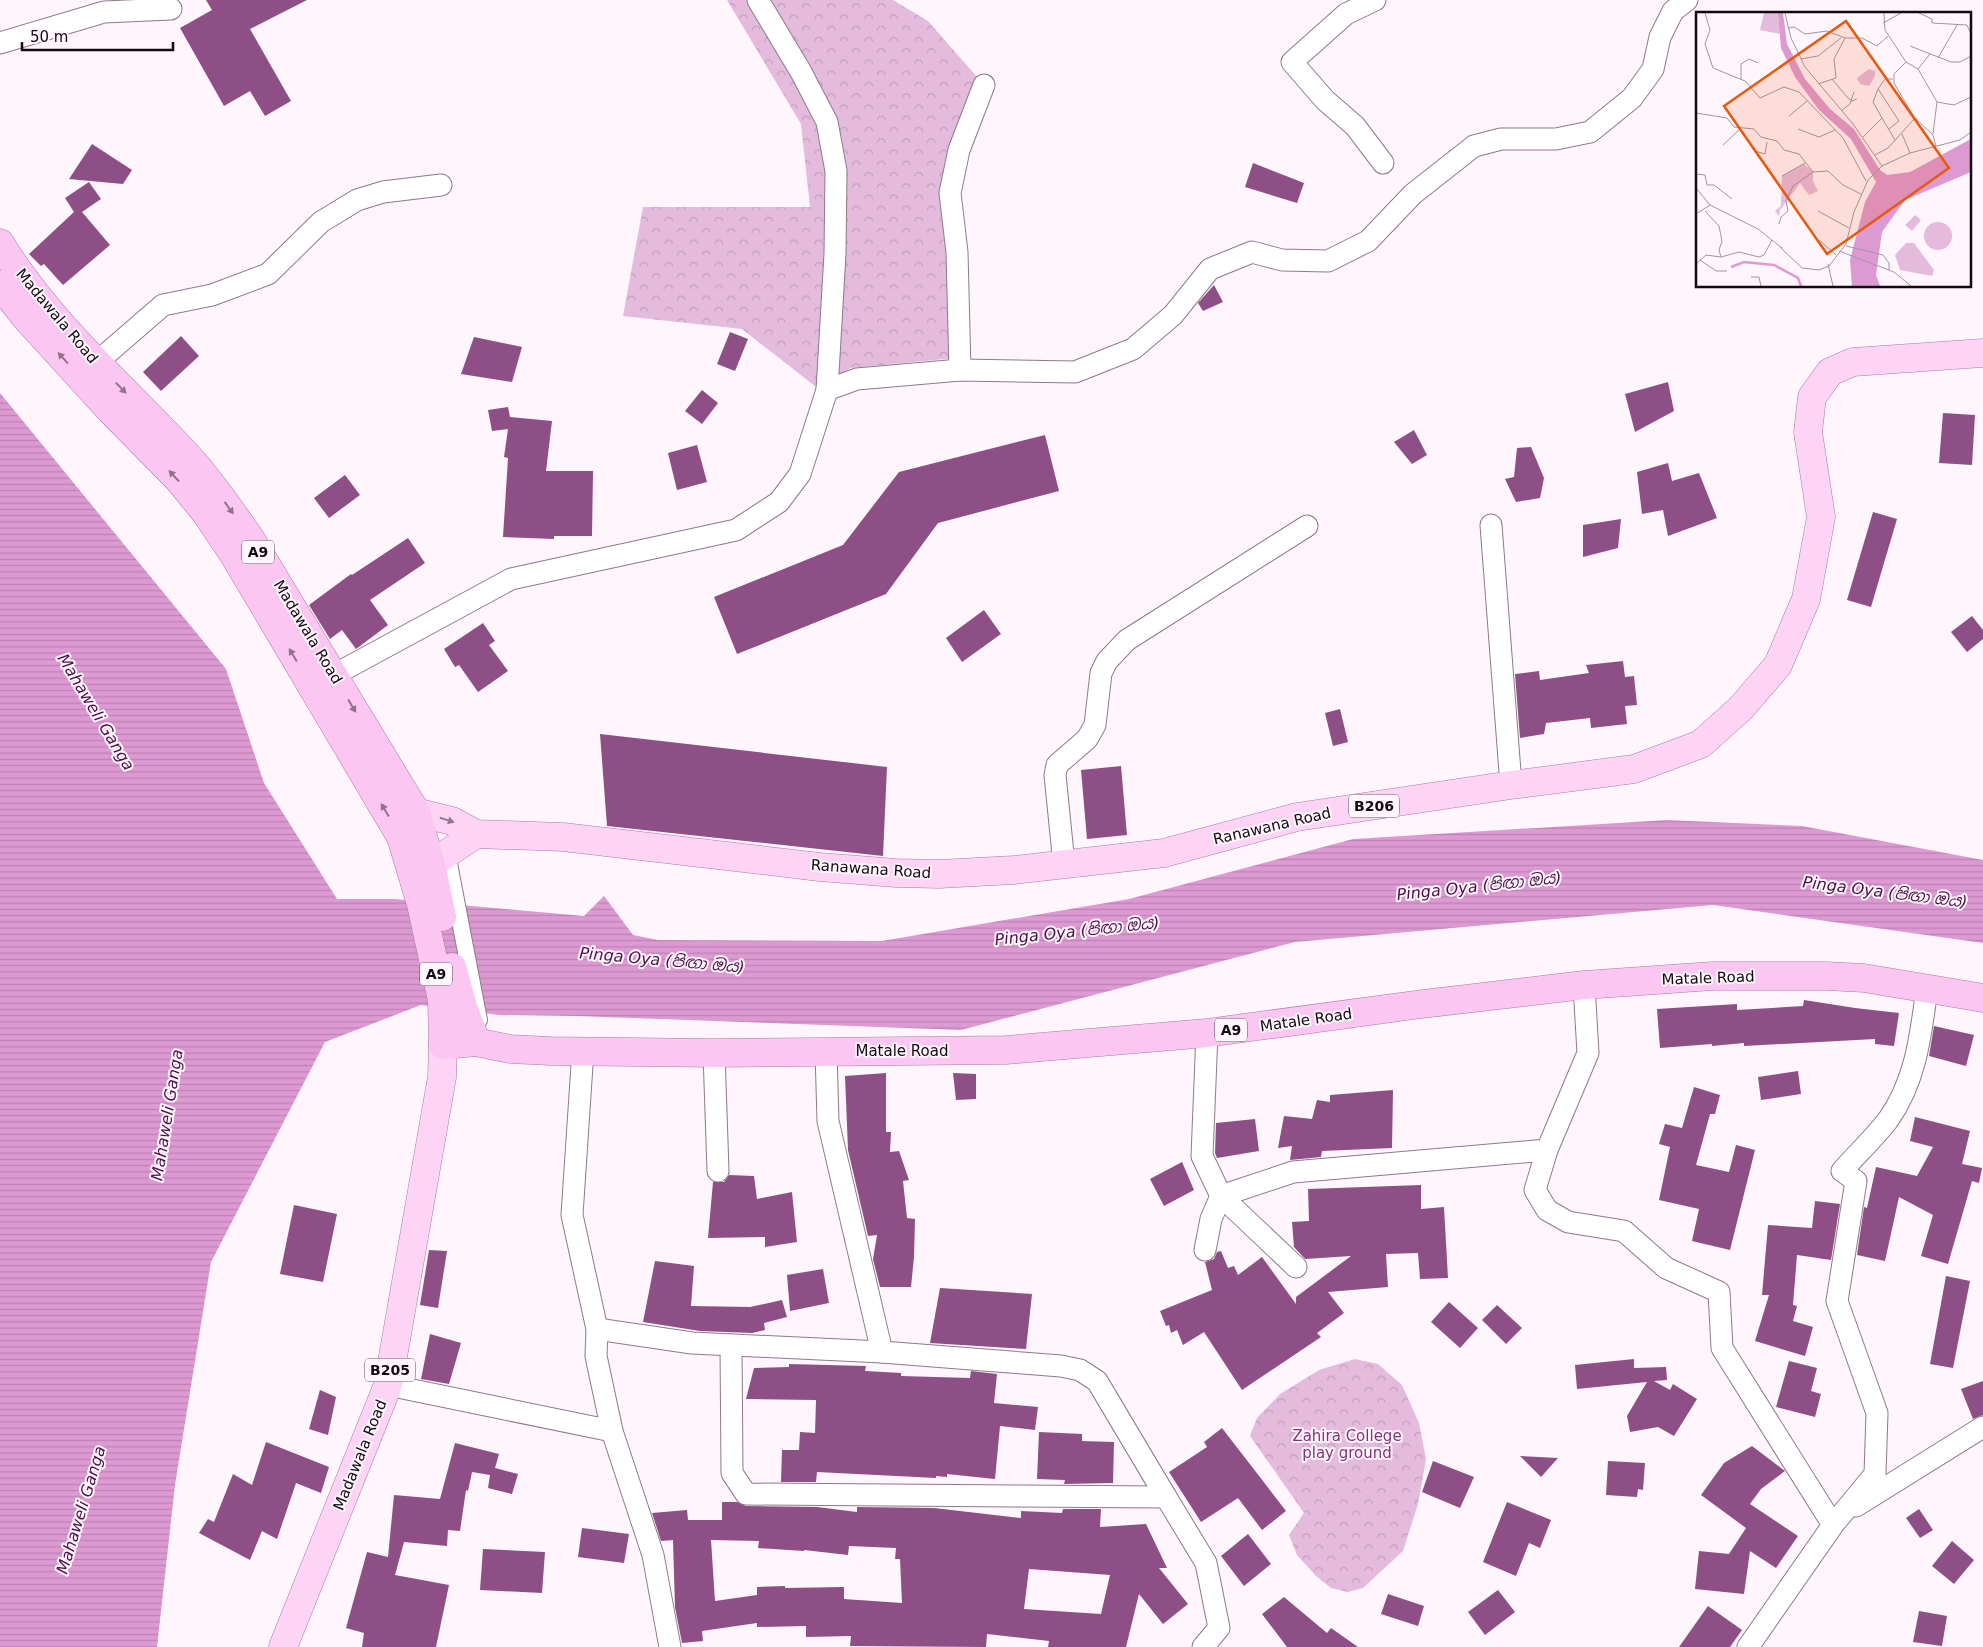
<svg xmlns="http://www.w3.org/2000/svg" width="1983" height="1647" viewBox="0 0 1983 1647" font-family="'DejaVu Sans','Noto Sans Sinhala',sans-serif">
  <defs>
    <pattern id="forest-crowns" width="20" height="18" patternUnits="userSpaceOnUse" patternTransform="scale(1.25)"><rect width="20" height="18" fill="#e4badd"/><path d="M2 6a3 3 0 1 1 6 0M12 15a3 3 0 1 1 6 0" fill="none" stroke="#c39fbd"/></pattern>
    <pattern id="water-rules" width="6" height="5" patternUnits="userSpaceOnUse" patternTransform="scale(1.25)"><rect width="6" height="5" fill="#dd99d2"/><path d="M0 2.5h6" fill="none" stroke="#bd82b3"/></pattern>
  </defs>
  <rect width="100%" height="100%" fill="#fff5fd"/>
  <g fill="url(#forest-crowns)">
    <path d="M727,0H893L928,21L984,85L959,150L956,358L851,368L825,384L820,390L742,329L623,316L643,207H810L801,124Z"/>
    <path d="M1355,1359L1378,1364L1402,1385L1419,1423L1426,1459L1418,1504L1403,1551L1363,1588L1348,1592L1331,1588L1316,1576L1297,1555L1289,1535L1304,1513L1250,1436L1257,1418L1280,1394L1319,1370Z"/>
  </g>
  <path fill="url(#water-rules)" d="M0,393L226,669L264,783L337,899H394L584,916L604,896L633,935L658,940L882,941L1129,899L1353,839L1667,820L1802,826L1983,860V943L1713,905L1295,942L961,1030L576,1016L499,1015L421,1005L325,1042L211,1262L175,1485L157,1647H0Z"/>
  <g fill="#8d4f85" fill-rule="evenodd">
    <path d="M206,0H307L250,29L291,101L265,116L250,91L224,106L180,28L212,10Z"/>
    <path d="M92,144L132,170L123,184L69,179Z"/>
    <path d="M1253,163L1304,183L1297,203L1245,187Z"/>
    <path d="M89,182L101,199L82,212L110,245L63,285L44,264L41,266L29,254L74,212L65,198Z"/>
    <path d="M1214,285L1223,302L1203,311L1198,303Z"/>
    <path d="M730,332L748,339L735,371L717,364Z"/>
    <path d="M181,336L199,356L161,391L143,372Z"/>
    <path d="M474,337L522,347L512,382L461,374Z"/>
    <path d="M1668,382L1674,411L1635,432L1625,394Z"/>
    <path d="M702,390L718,403L702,424L685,411Z"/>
    <path d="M508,407L510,417L552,421L546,471H593L592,536H554V539L503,537L508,458L504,457L508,429L492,431L488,410Z"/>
    <path d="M1943,413L1975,415L1972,465L1939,463Z"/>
    <path d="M1414,430L1427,455L1412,464L1394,442Z"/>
    <path d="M1045,435L1059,491L938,523L886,594L737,654L714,597L843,545L899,472Z"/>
    <path d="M697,445L707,482L677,490L668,453Z"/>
    <path d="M1531,447L1544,478L1540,498L1516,502L1505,479L1514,477L1517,448Z"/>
    <path d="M1668,463L1672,481L1699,473L1717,518L1668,536L1663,510L1642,514L1637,472Z"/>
    <path d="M345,475L360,495L329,518L314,498Z"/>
    <path d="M1873,512L1897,519L1871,607L1847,600Z"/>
    <path d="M1621,519L1618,548L1583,557V525Z"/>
    <path d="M408,538L425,563L370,600L388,625L356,649L342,630L330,639L309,605L351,574L352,575Z"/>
    <path d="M984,610L1001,634L962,662L946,638Z"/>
    <path d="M1972,616L1983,630V639L1967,652L1951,632Z"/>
    <path d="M483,623L495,641L489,645L508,671L478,692L459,665L455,667L444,649Z"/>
    <path d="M1623,661L1625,677L1634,676L1637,705L1625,706L1627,724L1591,728L1590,718L1546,723L1544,734L1520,738L1515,674L1539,671L1540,680L1589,673L1586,665Z"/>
    <path d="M1340,709L1348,742L1333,746L1325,713Z"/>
    <path d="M600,734L887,767L883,856L607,826Z"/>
    <path d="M1121,766L1127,835L1087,839L1081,770Z"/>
    <path d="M1804,1000L1855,1008L1899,1013L1894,1046L1875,1044V1039L1744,1046V1043L1712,1046V1044L1660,1048L1657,1009L1737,1004V1010L1803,1006Z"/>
    <path d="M1934,1026L1974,1035L1966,1066L1929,1056Z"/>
    <path d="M1798,1071L1801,1094L1761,1100L1758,1077Z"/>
    <path d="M886,1073V1132H891L890,1152L899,1151L909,1180L903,1181L907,1218L915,1219L914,1257L911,1287H880L873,1259L877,1235L868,1236L848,1150L845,1076Z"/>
    <path d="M953,1073L976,1074V1099L956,1100Z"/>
    <path d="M1694,1087L1720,1095L1715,1114H1710L1696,1165L1729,1172L1736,1145L1755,1150L1730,1250L1692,1241L1699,1209L1659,1200L1670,1147L1659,1144L1665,1124L1682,1128Z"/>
    <path d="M1393,1090L1392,1148L1322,1151L1321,1157L1290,1160L1292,1146L1278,1148L1284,1116L1312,1119L1317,1100L1330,1102V1095Z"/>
    <path d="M1915,1117L1970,1131L1962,1164L1982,1168L1979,1183L1972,1181L1948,1264L1921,1256L1933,1215L1899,1197L1885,1261L1857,1255L1864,1207L1867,1208L1876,1167L1917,1176L1933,1147L1910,1141Z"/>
    <path d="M1255,1119L1259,1151L1217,1158L1215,1153L1216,1123Z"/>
    <path d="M1182,1162L1194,1190L1164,1206L1150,1179Z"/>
    <path d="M729,1175L754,1176L757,1199L792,1192L797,1242L765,1247V1237L708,1238L713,1182H724Z"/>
    <path d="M1421,1185V1209L1444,1207L1448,1278L1420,1279L1418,1253L1386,1254L1388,1287L1328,1292L1344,1313L1317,1333L1321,1337L1242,1390L1204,1332L1183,1345L1177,1330L1171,1333L1169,1325L1166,1326L1160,1311L1212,1290L1205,1262L1214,1259L1217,1252L1221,1251L1228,1268L1234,1266L1238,1275L1262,1257L1296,1304V1297L1351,1256L1305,1259L1294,1247L1292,1222L1309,1221L1308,1189Z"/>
    <path d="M1815,1201L1840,1204L1831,1260L1797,1255L1793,1305L1797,1306L1793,1321L1813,1327L1805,1356L1755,1341L1769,1295H1762L1768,1225L1812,1228Z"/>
    <path d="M294,1205L337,1214L323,1282L280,1274Z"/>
    <path d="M429,1250L447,1251L438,1308L420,1305Z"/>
    <path d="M655,1261L694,1266L691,1306L750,1307L782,1300L787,1317L764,1323L765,1330L752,1333L700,1331L643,1322Z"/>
    <path d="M823,1269L829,1303L790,1311L787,1275Z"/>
    <path d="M1946,1276L1970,1281L1953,1368L1930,1364Z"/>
    <path d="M940,1288L1032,1294L1026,1349L930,1343Z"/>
    <path d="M1449,1302L1478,1328L1460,1348L1431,1322Z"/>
    <path d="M1497,1305L1522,1328L1506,1344L1482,1320Z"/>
    <path d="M430,1334L461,1343L449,1384L421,1379Z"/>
    <path d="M1634,1359V1368L1666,1367L1667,1380L1654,1381L1670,1390L1673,1384L1697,1399L1674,1436L1658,1427L1630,1432L1627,1416L1647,1382L1577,1389L1575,1365Z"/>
    <path d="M1789,1361L1817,1368L1811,1391L1821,1394L1815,1417L1776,1407Z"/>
    <path d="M789,1364L866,1366L865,1371L901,1373V1376L970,1378L971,1371L997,1374L994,1403L1038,1407L1035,1430L1000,1426L995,1479L947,1474V1477L936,1476V1478L817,1472L816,1482H781L782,1450H799L800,1432L815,1433L816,1400L746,1399L754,1368L789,1367Z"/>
    <path d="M1983,1381V1415L1973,1419L1961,1389Z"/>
    <path d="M320,1390L336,1397L328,1435L309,1429Z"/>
    <path d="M1222,1428L1286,1511L1262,1530L1238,1498L1201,1522L1169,1472L1207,1447L1204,1442Z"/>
    <path d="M1039,1432L1082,1434V1441L1114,1442L1113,1483L1064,1484L1065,1480L1037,1479Z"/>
    <path d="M266,1442L329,1467L321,1493L296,1483L277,1539L262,1531L250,1560L199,1533L208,1519L214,1522L233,1474L252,1485Z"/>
    <path d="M455,1443L499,1454L495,1468L518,1474L512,1494L488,1488L490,1475L472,1472L468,1491L466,1490L460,1531L448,1530L447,1546L404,1542L395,1575L449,1585L436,1647H362L364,1633L346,1628L367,1552L388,1557L394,1495L440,1499Z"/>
    <path d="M1752,1446L1785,1471L1761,1489L1750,1504L1798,1536L1776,1568L1750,1551L1744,1594L1695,1589L1699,1551L1729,1554L1746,1528L1701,1495L1724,1463Z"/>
    <path d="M1520,1456L1558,1458L1541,1477Z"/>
    <path d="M1433,1461L1474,1477L1460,1508L1422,1492Z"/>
    <path d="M1608,1461L1645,1463L1643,1490L1638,1489L1637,1497L1606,1495Z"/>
    <path d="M722,1502H737L746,1506L817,1507L857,1512V1507L934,1508L1021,1518V1511L1062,1513L1063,1509H1101L1100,1527L1146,1524L1167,1568H1159L1188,1604L1163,1624L1139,1594L1126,1647H1048L1049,1641L987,1634L986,1647L850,1646L851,1636L806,1637V1626L757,1627V1623L702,1631L703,1641L682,1643L675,1607L673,1540L661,1541L652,1513L687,1510L688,1520H722ZM711,1540L759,1541L758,1548L804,1551V1550L848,1555L849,1546L896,1548L895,1559H900L902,1603L844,1599V1587L785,1588V1586L757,1587V1595L715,1601ZM1029,1569L1110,1575L1101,1614L1024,1609Z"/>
    <path d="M1507,1502L1551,1520L1540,1548L1529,1543L1516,1576L1483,1562Z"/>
    <path d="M1919,1509L1933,1530L1920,1538L1906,1518Z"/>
    <path d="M582,1528L629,1534L624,1563L578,1557Z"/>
    <path d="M1248,1534L1271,1564L1244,1586L1221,1556Z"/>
    <path d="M1952,1541L1974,1560L1954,1584L1932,1566Z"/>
    <path d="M483,1549L545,1552L542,1593L480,1590Z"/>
    <path d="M1498,1590L1515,1612L1485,1635L1468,1612Z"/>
    <path d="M1388,1594L1424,1606L1418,1626L1381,1614Z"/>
    <path d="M1284,1597L1327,1633L1331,1628L1358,1647H1287L1262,1614Z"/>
    <path d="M1708,1606L1742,1630L1730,1647H1679Z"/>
    <path d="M1919,1611L1947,1616L1942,1646L1913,1642Z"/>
  </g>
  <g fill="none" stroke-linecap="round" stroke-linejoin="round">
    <defs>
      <path id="pedestrian" d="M447,853L479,1020"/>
      <g id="minor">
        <path d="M758,0L801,72L827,122L836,171L835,254L827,390"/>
        <path d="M1375,0L1346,14L1292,62L1325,100L1355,126L1383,163"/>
        <path d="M0,43L104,12L171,9"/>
        <path d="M96,363L163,305L212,295L268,274L321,222L357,200L383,192L441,185"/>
        <path d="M960,370L957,252L950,193L959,150L984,85"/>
        <path d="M1491,525L1511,785"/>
        <path d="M321,682L511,579L736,530L779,502L800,474L827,390L857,379L960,370L1075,372L1133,349L1173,315L1210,269L1252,252L1282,260L1328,261L1368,241L1413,194L1474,146L1501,139H1556L1590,132L1632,98L1653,69L1660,37L1673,11L1687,0"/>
        <path d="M1064,864L1055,775L1057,765L1087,739L1095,725L1101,673L1107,661L1127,640L1307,526"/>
        <path d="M1584,985L1588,1053L1547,1150L1535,1190L1547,1210L1568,1222L1624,1231L1666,1268L1719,1292L1722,1348L1833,1525L1748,1647"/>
        <path d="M1207,1033L1202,1156L1221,1196L1296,1267"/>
        <path d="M583,1050L572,1215L597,1329L596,1356L612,1431L653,1555L670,1647"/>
        <path d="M714,1053L718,1171"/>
        <path d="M1205,1250L1211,1219L1221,1196L1293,1172L1547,1150"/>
        <path d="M597,1329L692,1343L882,1352L828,1121L826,1051"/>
        <path d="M731,1345L732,1473L746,1494L1166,1497L1097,1381L1080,1370L1061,1366L882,1352"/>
        <path d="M388,1385L612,1431"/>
        <path d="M1166,1497L1206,1563L1219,1628L1203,1647"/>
        <path d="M1856,1506L1983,1427"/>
        <path d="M1837,1520L1875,1474L1877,1413L1837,1301L1856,1181L1842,1171C1857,1154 1874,1138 1888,1120C1916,1081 1921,1034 1927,988"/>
      </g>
      <g id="primary">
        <path d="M416,812L452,821L476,834L563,837L820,867L896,873L939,874L1014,870L1164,853L1297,817L1511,785L1634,769L1701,744L1741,708L1778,665L1806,599L1821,517L1808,432L1812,397L1830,372L1853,362L1983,353"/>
        <path d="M431,864L476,834"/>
        <path d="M283,1647L388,1385L442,1077L443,1045"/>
      </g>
      <g id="trunk">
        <path d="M0,243C51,327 128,390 193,462C214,486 232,512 250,538L416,812L431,864L442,917"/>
        <path d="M0,285L26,318L109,409L178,479L205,512L234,555L401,837L421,904L442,1000L443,1045L476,1042L510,1049L550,1051L714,1053L1006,1050L1207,1033L1422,1004L1584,985L1713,976H1826L1864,978L1983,998"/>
        <path d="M452,967L463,1007L476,1042"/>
      </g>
    </defs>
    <use href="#pedestrian" stroke="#8e798a" stroke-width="18"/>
    <use href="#minor" stroke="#8e798a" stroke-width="23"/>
    <use href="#primary" stroke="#a97aa2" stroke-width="29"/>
    <use href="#trunk" stroke="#a97aa2" stroke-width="29"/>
    <use href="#pedestrian" stroke="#fff" stroke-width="16"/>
    <use href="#minor" stroke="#fff" stroke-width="21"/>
    <use href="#primary" stroke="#fdd4f6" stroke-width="28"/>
    <use href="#trunk" stroke="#fcc6f3" stroke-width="28"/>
  </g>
  <defs><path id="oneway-solid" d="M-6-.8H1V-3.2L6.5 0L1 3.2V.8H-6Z" transform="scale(1.25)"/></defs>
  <g fill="#92718d">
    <use href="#oneway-solid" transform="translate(63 358) rotate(-132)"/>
    <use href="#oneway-solid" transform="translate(121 388) rotate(46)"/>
    <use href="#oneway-solid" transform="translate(174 476) rotate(-133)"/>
    <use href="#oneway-solid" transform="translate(229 508) rotate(54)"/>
    <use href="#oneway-solid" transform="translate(293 655) rotate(-121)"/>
    <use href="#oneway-solid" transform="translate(352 706) rotate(59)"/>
    <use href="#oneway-solid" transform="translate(385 810) rotate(-121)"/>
  </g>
  <use fill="#93798e" href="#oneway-solid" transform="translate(447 820) rotate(17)"/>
  <g text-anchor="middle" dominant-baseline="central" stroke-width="4" stroke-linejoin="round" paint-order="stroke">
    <g fill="#fff5fd" stroke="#585057" stroke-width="1">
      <rect x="242" y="540.5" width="32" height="23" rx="4"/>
      <rect x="1349" y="794.5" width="50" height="23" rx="4"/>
      <rect x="420" y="962.5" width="32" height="23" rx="4"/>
      <rect x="1215" y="1018.5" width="32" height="23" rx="4"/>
      <rect x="365" y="1358.5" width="50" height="23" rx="4"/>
    </g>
    <g font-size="14" font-weight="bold" fill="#110910">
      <text x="258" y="552">A9</text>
      <text x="1374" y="806">B206</text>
      <text x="436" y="974">A9</text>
      <text x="1231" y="1030">A9</text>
      <text x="390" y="1370">B205</text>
    </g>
    <g font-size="15" fill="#110910" stroke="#fff5fd">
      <text transform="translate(57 316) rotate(50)">Madawala Road</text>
      <text transform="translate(308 632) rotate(59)">Madawala Road</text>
      <text transform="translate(1272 826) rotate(-13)">Ranawana Road</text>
      <text transform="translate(871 869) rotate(4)">Ranawana Road</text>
      <text transform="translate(1708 978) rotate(-2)">Matale Road</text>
      <text transform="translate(1306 1020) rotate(-8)">Matale Road</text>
      <text x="902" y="1051">Matale Road</text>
      <text transform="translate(360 1455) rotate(-68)">Madawala Road</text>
    </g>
    <g font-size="15" fill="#833479" stroke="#fff5fd">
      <text x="1347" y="1436">Zahira College<tspan x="1347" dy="17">play ground</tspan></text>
    </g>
    <g font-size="16" font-style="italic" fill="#4b0f45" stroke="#fff5fd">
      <text transform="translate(96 712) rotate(59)">Mahaweli Ganga</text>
      <text transform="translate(1479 886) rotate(-6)">Pinga Oya (පිඟා ඔය)</text>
      <text transform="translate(1885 892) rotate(7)">Pinga Oya (පිඟා ඔය)</text>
      <text transform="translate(1077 931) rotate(-6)">Pinga Oya (පිඟා ඔය)</text>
      <text transform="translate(662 960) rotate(5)">Pinga Oya (පිඟා ඔය)</text>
      <text transform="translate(167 1115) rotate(-81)">Mahaweli Ganga</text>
      <text transform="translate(81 1510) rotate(-73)">Mahaweli Ganga</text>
    </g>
  </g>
  <g transform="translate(1696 12)">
    <rect width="275" height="275" fill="#fff5fd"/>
    <path d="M173,57L179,59V64L173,74L164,72L161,66ZM108,152L117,160V169L122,179L113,183L104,171L84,198L83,204L79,199L85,194L86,164ZM219,203L225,208L216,219L209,213ZM228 224a14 14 0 1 1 28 0a14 14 0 1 1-28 0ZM210,231H218L238,258L236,264L204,258L199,243Z" fill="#e4badd"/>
    <path d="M68,1H82L84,22L64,18Z" fill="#e4badd"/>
    <path d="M82,1H87L91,32L109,67L134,97L158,117L184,158L191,163L214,160L275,127V160L209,188L186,220L180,263L184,274H156L154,248L169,190L180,170L155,127L123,98L99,65L85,36Z" fill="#dd99d2"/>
    <path fill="none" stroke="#dd99d2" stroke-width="2.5" d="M35,255L48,250L78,253L102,266L105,274"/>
    <path fill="none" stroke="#a0979e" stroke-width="1" d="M9,1L14,18L9,32L17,56L49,69L64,86L88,75L103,80L147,126L170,169M188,1L189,18L210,50L198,62V71L218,105L237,123L240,134M223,1L236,7V11L271,13L275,22M187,11L205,1M93,16L98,15L109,22L131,19L149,26M214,34L255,50H264L275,44M242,46L261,13M105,47L122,44L145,26M210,50L222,57L241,90L237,122M222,57L234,42M45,67V52L53,47L62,51M136,67L151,85L156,89L161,87M122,72L140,66L138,47L149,26H166L181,34L192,24M182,77L189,67H197M241,90L258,93L275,85M146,98L154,92L158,80M0,101L31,106L38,115L58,117L65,125L81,129L88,138L103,142L117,160L132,159L147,173L165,182M93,104L111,89M186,106L177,90L182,77L203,109L193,117M102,117L123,125L139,118M206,122L214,141M167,125L186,106L199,128M27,133L44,117M59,139L69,142L71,130M179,143L192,136L219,106M186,154L214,141L264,128L275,120M0,162L9,163L11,173H18L36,187M86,164L109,151M0,176L14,193L62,217L86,236M9,199L23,214L26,229L23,238L25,245M122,199L153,216M0,202L14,193M83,212L85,205L92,199L90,189L97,174L117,160M123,228L140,243M150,234L187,243L193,251V258M84,235L106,256L123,258L133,254L150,232L158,200L172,168L186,154L157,112L109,55L95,26L89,1M143,239L198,260L215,274M4,248L20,259H31M0,252L10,243L25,245L43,240L63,245L68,243L76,228M132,252L137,274M55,265H63L65,274"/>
    <path fill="#e8590c" fill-opacity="0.15" stroke="#e8590c" stroke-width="2.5" d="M150,9L253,156L131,242L28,94Z"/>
    <rect width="275" height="275" fill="none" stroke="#110910" stroke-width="2.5"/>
  </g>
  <path d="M22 42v8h151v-8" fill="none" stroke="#110910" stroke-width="2.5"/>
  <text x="30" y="42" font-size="15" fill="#110910" stroke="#fff5fd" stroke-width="4" paint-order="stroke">50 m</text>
</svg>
